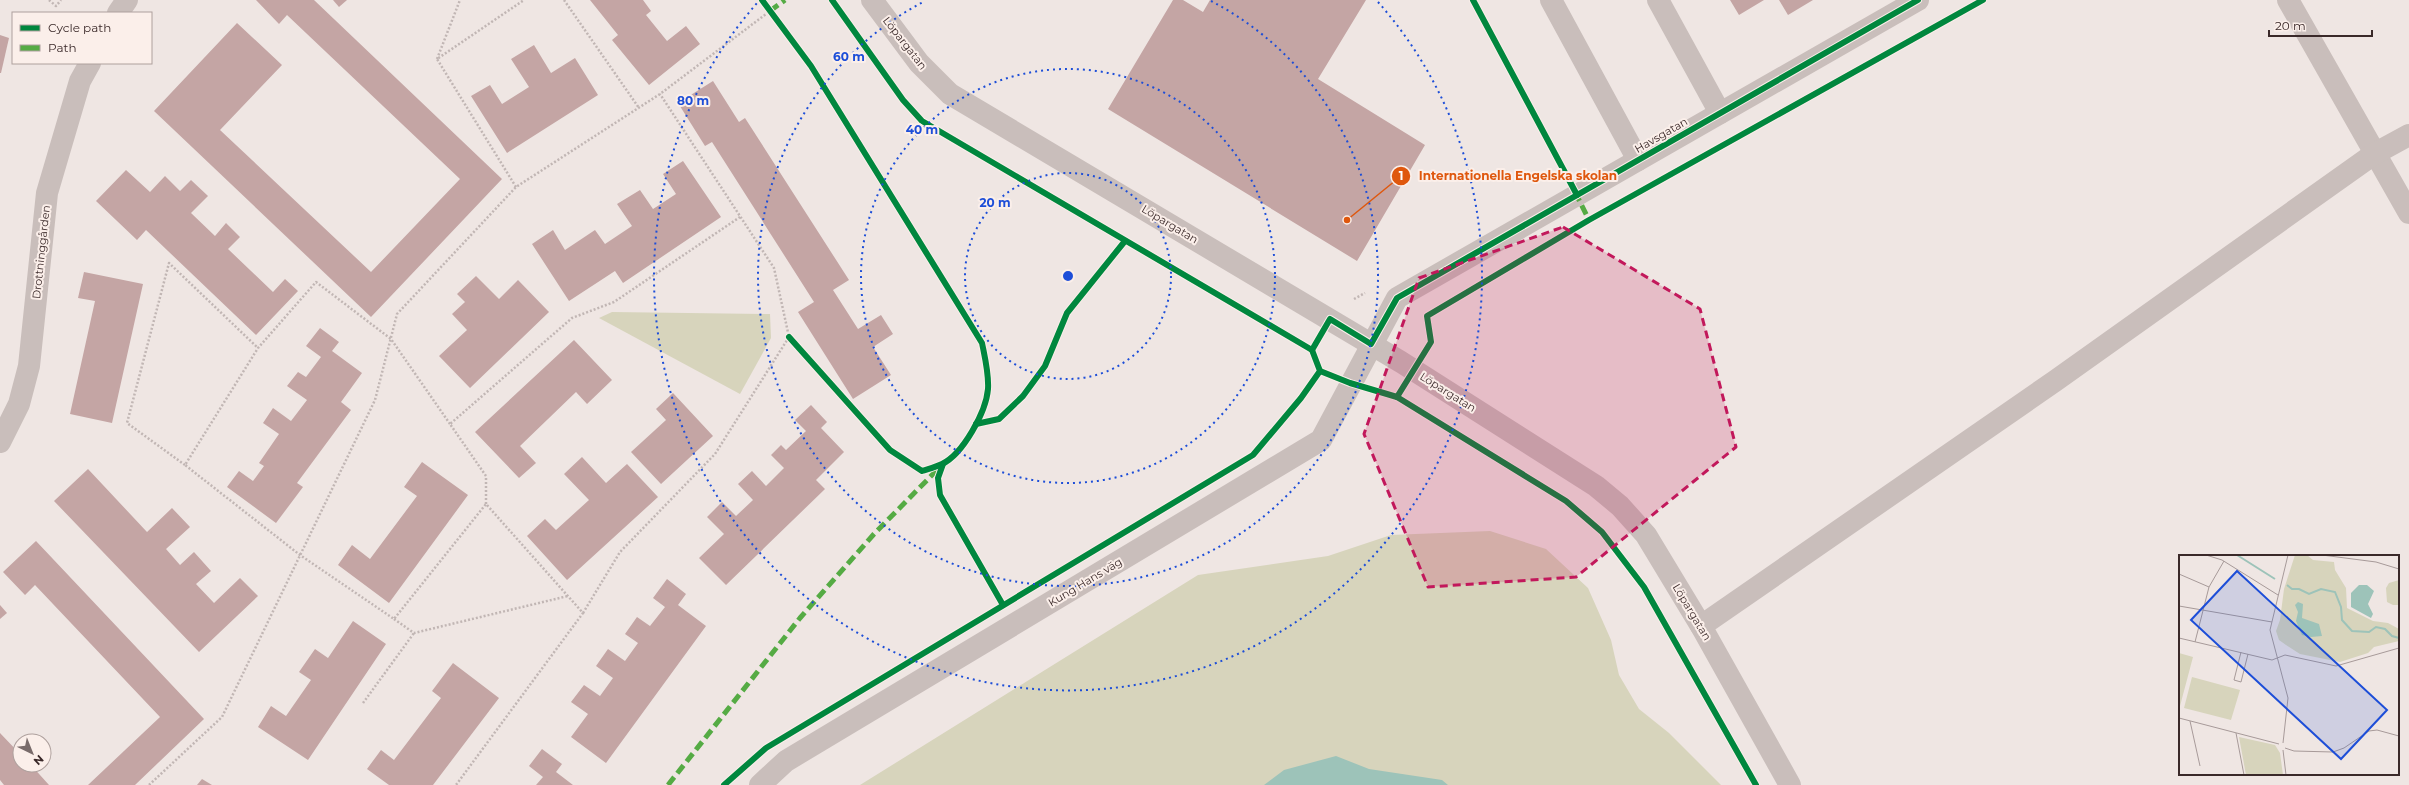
<svg xmlns="http://www.w3.org/2000/svg" width="2409" height="785" viewBox="0 0 2409 785" font-family="Montserrat,sans-serif">
  <rect width="100%" height="100%" fill="#efe6e3"/>
  <g fill="#d7d4bc">
    <path d="M612,312L770,314L771,338L740,394L599,318Z"/>
    <path d="M1490,531L1546,549L1588,588L1611,640L1619,675L1639,709L1669,733L1721,785H860L1198,575L1328,556L1391,535Z"/>
  </g>
  <path fill="#9dc3b9" d="M1336,756L1369,769L1442,780L1448,785H1264L1284,770Z"/>
  <g fill="#c4a5a4">
    <path d="M256,0H314L502,179L371,317L154,111L237,23L282,65L220,130L371,272L460,179L287,15L279,24Z"/>
    <path d="M333,0H347L339,7Z"/>
    <path d="M590,0H643L651,11L646,15L667,41L686,26L700,44L649,85L612,40L618,35Z"/>
    <path d="M1173,0H1183L1203,12L1210,0H1366L1318,79L1425,145L1357,261L1108,109Z"/>
    <path d="M1730,0H1764L1739,15Z"/>
    <path d="M1779,0H1813L1788,15Z"/>
    <path d="M0,35L9,38L1,73H0Z"/>
    <path d="M534,45L551,73L575,58L598,95L507,153L471,96L490,85L502,104L529,87L511,59Z"/>
    <path d="M713,81L739,122L745,118L849,280L833,290L858,329L881,315L893,334L873,347L891,375L853,399L798,312L814,302L712,142L705,146L678,103Z"/>
    <path d="M683,161L721,217L623,283L615,271L569,301L532,244L553,230L565,250L595,230L605,244L632,226L617,204L640,190L653,209L676,194L663,174Z"/>
    <path d="M126,170L150,192L165,176L180,191L191,180L208,196L191,213L215,236L226,223L240,237L228,249L273,292L285,279L298,291L256,335L146,230L137,240L96,201Z"/>
    <path d="M84,272L143,284L112,423L70,414L95,301L78,298Z"/>
    <path d="M476,276L499,299L518,280L549,312L470,388L439,356L467,330L452,314L465,302L457,294Z"/>
    <path d="M320,328L339,342L332,351L362,373L341,402L351,410L297,483L303,487L276,523L227,487L239,471L253,481L264,466L259,463L279,434L263,423L273,408L291,421L307,400L287,386L298,372L306,377L321,357L306,346Z"/>
    <path d="M574,340L612,380L587,404L576,392L520,446L536,463L519,478L475,432Z"/>
    <path d="M673,393L713,436L661,484L631,452L666,420L656,409Z"/>
    <path d="M811,405L827,422L821,428L844,452L816,480L825,489L726,585L699,558L724,534L707,517L722,502L736,516L753,500L738,484L752,471L766,486L784,468L771,455L781,445L786,450L806,431L795,420Z"/>
    <path d="M582,457L606,483L627,464L658,497L567,580L527,536L545,519L556,530L589,500L564,474Z"/>
    <path d="M422,462L468,495L389,603L338,565L352,545L370,559L417,496L404,487Z"/>
    <path d="M88,469L147,532L172,508L190,527L166,549L180,565L194,552L211,571L196,584L214,603L240,578L258,596L199,652L54,501Z"/>
    <path d="M36,541L204,719L135,785H88L160,717L35,585L25,595L3,572Z"/>
    <path d="M667,579L686,594L678,605L706,626L606,763L571,737L588,714L571,702L584,685L600,696L613,678L596,666L608,649L625,661L638,643L625,634L637,617L650,626L665,607L653,598Z"/>
    <path d="M0,605L7,613L0,619Z"/>
    <path d="M353,621L386,644L308,760L258,727L271,706L286,716L311,680L299,672L315,649L328,658Z"/>
    <path d="M453,663L499,698L433,785H389L367,769L381,750L394,760L441,698L432,691Z"/>
    <path d="M0,733L20,754V765H31L49,785H4L0,780Z"/>
    <path d="M542,749L562,764L556,772L573,785H536L543,777L529,766Z"/>
    <path d="M202,779L212,785H197Z"/>
  </g>
  <g fill="none" stroke-linecap="round" stroke-linejoin="round">
    <g stroke="#c1b6b4" stroke-width="2.5" stroke-dasharray="2 2" stroke-linecap="butt">
      <path d="M49,0L56,6L61,0"/>
      <path d="M564,0L639,108"/>
      <path d="M437,59L460,0"/>
      <path d="M516,187L437,59L524,0"/>
      <path d="M1354,299L1365,293"/>
      <path d="M450,424L391,339L316,282L258,348L185,465L300,555L394,619L486,504L583,613L456,785"/>
      <path d="M185,465L127,423L169,263L258,348"/>
      <path d="M486,504V476L450,424L572,318L614,302L740,217"/>
      <path d="M583,613L620,552L715,454L789,337L774,268L660,94"/>
      <path d="M394,619L414,633L568,596"/>
      <path d="M363,703L414,633"/>
      <path d="M149,785L222,717L375,400L397,314L516,187L660,94L770,11"/>
    </g>
    <g stroke="#c9bebb" stroke-width="22">
      <path d="M872,0L919,63L950,94L1401,362L1596,486L1620,506L1646,535L1701,626L1790,785"/>
      <path d="M1551,0L1638,160"/>
      <path d="M1658,0L1720,113"/>
      <path d="M2288,0L2409,213"/>
      <path d="M118,13L127,0"/>
      <path d="M0,442L19,404L29,366L47,193L80,81L90,63"/>
      <path d="M1701,626L2055,381L2374,154L2409,135"/>
      <path d="M760,785L786,761L1321,440L1397,298L1918,0"/>
    </g>
    <g stroke="#55ab44" stroke-width="5" stroke-dasharray="10 5" stroke-linecap="butt">
      <path d="M770,11L785,0"/>
      <path d="M1575,192L1589,220"/>
      <path d="M668,785L800,618L874,534L939,468"/>
    </g>
    <defs>
      <g id="cycleway">
        <path d="M762,0L811,66L982,343C985,358 989,374 988,389C986,412 963,454 942,464C936,467 928,469 922,471L890,450L789,337"/>
        <path d="M1473,0L1577,195"/>
        <path d="M1312,350L1330,319L1371,344L1397,298L1918,0"/>
        <path d="M1320,371L1350,383L1397,397L1566,501L1602,532L1644,587L1756,785"/>
        <path d="M1397,397L1431,342L1427,316L1589,220L1983,0"/>
        <path d="M976,424L999,419L1023,396L1045,366L1067,313L1125,241"/>
        <path d="M943,464L938,478L940,495L1003,605"/>
        <path d="M724,785L766,748L1253,455L1301,398L1320,371L1312,350L922,121L903,100L832,0"/>
      </g>
    </defs>
    <use href="#cycleway" stroke="#fbefea" stroke-width="8"/>
    <use href="#cycleway" stroke="#00873e" stroke-width="6"/>
  </g>
  <path fill="#c2185b" fill-opacity="0.2" stroke="#c2185b" stroke-width="3" stroke-dasharray="8 5" stroke-linejoin="round" d="M1563,227L1700,309L1736,447L1576,577L1428,587L1364,434L1419,278Z"/>
  <g fill="none" stroke="#1d4ed8" stroke-width="2" stroke-dasharray="2 4">
    <circle cx="1068" cy="276" r="103"/>
    <circle cx="1068" cy="276" r="207"/>
    <path d="M1211 1A310 310 0 1 1 925 1"/>
    <path d="M1378 2A414 414 0 1 1 758 2"/>
  </g>
  <g text-anchor="middle" dominant-baseline="central" stroke-width="4" stroke-linejoin="round" paint-order="stroke">
    <g font-size="11" fill="#3a2929" stroke="#fbefea">
      <text transform="translate(905 43) rotate(52)">Löpargatan</text>
      <text transform="translate(1661 135) rotate(-30)">Havsgatan</text>
      <text transform="translate(1170 224) rotate(31)">Löpargatan</text>
      <text transform="translate(41 252) rotate(-84)">Drottninggården</text>
      <text transform="translate(1448 392) rotate(32)">Löpargatan</text>
      <text transform="translate(1085 582) rotate(-31)">Kung Hans väg</text>
      <text transform="translate(1692 612) rotate(59)">Löpargatan</text>
    </g>
  </g>
  <g transform="translate(2179 555)">
    <rect width="220" height="220" fill="#efe6e3"/>
    <path d="M116,0H128L134,5L155,7L156,15L167,33L168,53L194,66L209,68L220,74V86L195,92L189,98L161,107L121,99L107,90L100,85L97,76L101,65L105,34ZM220,25V50H214L208,47L207,33L210,28ZM0,98L14,102L1,151H0ZM13,122L61,135L52,165L5,153ZM60,182L96,190L101,198L104,220H67Z" fill="#d7d4bc"/>
    <path d="M180,30H188L195,36L189,49L194,59L192,63L172,52V38ZM119,47L124,49L123,63L140,69L143,81L132,82L123,80L117,66L119,57L116,50Z" fill="#9dc3b9"/>
    <path fill="none" stroke="#9dc3b9" stroke-width="2" d="M58,0L96,24M108,30L113,34H120L130,39L142,34L156,37L162,52L163,65L173,76L190,77L197,72L206,74L213,81L220,83"/>
    <path fill="none" stroke="#a79a99" stroke-width="1" d="M27,0L43,5L99,40M143,0L197,7L220,14M0,19L30,32M0,51L93,67M0,83L93,105L106,100L157,111L220,93M16,87L30,32L45,6M62,97L55,125L62,127L69,99M0,163L100,189M11,166L21,211M57,178L65,220M104,188L109,143L91,75L109,0M106,193L115,196L154,197L165,193L190,176L198,175L220,181M104,195L107,220"/>
    <path fill="#1d4ed8" fill-opacity="0.15" stroke="#1d4ed8" stroke-width="2" d="M58,16L208,155L162,204L12,65Z"/>
    <rect width="220" height="220" fill="none" stroke="#3a2929" stroke-width="2"/>
  </g>
  <circle cx="1068" cy="276" r="6" fill="#1d4ed8" stroke="#fbefea" stroke-width="2"/>
  <g font-size="12" text-anchor="middle" font-weight="bold" fill="#1d4ed8" stroke="#fbefea" stroke-width="4" stroke-linejoin="round" paint-order="stroke">
    <text x="849" y="61">60 m</text>
    <text x="693" y="105">80 m</text>
    <text x="922" y="134">40 m</text>
    <text x="995" y="207">20 m</text>
  </g>
  <path fill="none" stroke="#df570d" stroke-width="1.5" d="M1347 220L1401 176"/>
  <g fill="#df570d" stroke="#fbefea" stroke-width="1.5">
    <circle cx="1347" cy="220" r="4"/>
    <circle cx="1401" cy="176" r="10"/>
  </g>
  <g font-size="12" text-anchor="middle" font-weight="bold" fill="#fff">
    <text x="1401" y="180">1</text>
  </g>
  <g font-size="12" text-anchor="middle" font-weight="bold" fill="#df570d" stroke="#fbefea" stroke-width="4" stroke-linejoin="round" paint-order="stroke">
    <text x="1518" y="180">Internationella Engelska skolan</text>
  </g>
  <rect x="12" y="12" width="140" height="52" fill="#fbefea" stroke="#aea09d"/>
  <rect x="20" y="25" width="20" height="6" fill="#00873e" stroke="#aea09d"/>
  <text x="48" y="32" font-size="12" fill="#3a2929">Cycle path</text>
  <rect x="20" y="45" width="20" height="6" fill="#55ab44" stroke="#aea09d"/>
  <text x="48" y="52" font-size="12" fill="#3a2929">Path</text>
  <g transform="translate(32 753) rotate(137)"><circle r="19" fill="#fbefea" stroke="#aea09d"/>
  <path d="M0-3L7 15L0 10L-7 15Z" fill="#796b6a"/>
  <text y="-6" font-size="11" font-weight="bold" text-anchor="middle" fill="#3a2929">N</text>
  </g>
  <path d="M2269 30v6h103v-6" fill="none" stroke="#3a2929" stroke-width="2"/>
  <text x="2275" y="30" font-size="12" fill="#3a2929" stroke="#fbefea" stroke-width="3" paint-order="stroke">20 m</text>
</svg>
